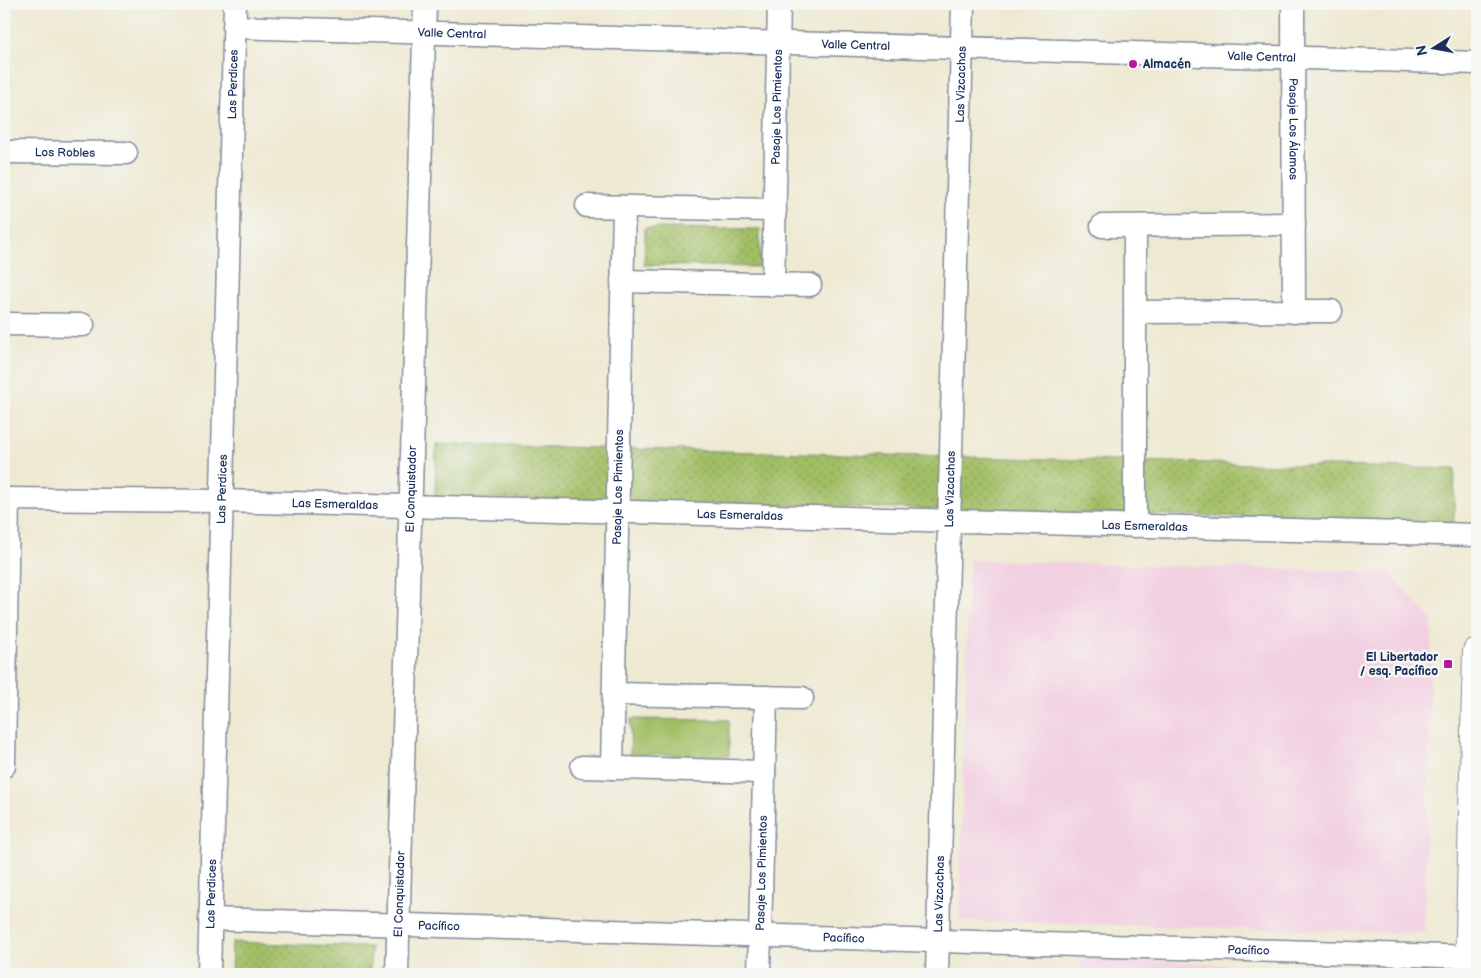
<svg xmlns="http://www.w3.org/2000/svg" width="1481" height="978" viewBox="0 0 1481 978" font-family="'Balsamiq Sans',sans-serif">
  <defs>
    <pattern id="grass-dots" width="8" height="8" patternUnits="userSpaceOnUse" patternTransform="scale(1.25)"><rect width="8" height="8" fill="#a2be65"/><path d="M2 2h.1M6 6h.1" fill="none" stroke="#839b56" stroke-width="1.8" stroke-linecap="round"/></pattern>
  </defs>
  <rect width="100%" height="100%" fill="#f6f6f2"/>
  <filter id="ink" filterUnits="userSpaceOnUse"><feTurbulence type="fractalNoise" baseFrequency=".02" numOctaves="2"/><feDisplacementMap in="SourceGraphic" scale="10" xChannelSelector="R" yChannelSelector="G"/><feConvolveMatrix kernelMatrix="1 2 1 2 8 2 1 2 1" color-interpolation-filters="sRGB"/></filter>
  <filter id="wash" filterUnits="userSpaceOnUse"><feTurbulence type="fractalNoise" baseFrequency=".0096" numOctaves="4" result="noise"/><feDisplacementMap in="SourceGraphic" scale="20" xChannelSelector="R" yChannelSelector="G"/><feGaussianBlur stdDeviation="1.12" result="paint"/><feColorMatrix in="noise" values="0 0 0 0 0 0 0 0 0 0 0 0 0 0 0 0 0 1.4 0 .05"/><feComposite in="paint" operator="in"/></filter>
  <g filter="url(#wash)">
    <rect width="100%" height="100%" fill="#eee9d2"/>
    <g fill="#f2cfe1">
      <path d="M969,560L1388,572L1432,620L1424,933L959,921Z"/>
      <path d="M1082,957L1387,974H1081Z"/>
    </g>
    <g fill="url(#grass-dots)" stroke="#5e7662">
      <path d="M645,228L760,229V267L644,265Z"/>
      <path d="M436,444L1455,469L1454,522L435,497Z"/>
      <path d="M232,942L371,947L370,974H231Z"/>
    </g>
    <path fill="#a2be65" stroke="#5e7662" d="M631,719L729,720V756L630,754Z"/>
  </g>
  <g filter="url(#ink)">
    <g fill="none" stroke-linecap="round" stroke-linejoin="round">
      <defs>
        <g id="minor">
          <path id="s1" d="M1293,4L1294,312"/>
          <path id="s2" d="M234,27L1477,63"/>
          <path id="s3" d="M4,152L126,153"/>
          <path d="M587,206L775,210"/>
          <path d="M1102,226L1294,224"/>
          <path d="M1135,226V526"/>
          <path d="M622,281L810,285"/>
          <path id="s4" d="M773,285L779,4"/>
          <path d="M1135,312L1331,311"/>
          <path d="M4,324L83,325"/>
          <path id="s5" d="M4,499L222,501L1477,535"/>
          <path d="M614,694L802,698"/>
          <path d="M4,766L8,499"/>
          <path d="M582,767L764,772"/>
          <path id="s6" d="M612,768L624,207"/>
          <path id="s7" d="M210,919L1477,957"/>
          <path id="s8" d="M209,974L235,4"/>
          <path id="s9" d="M397,974L425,4"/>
          <path id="s10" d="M759,974L766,697"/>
          <path id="s11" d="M937,974L963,4"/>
        </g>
        <path id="tertiary" d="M1469,974L1477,652"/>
      </defs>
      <use href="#minor" stroke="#848c98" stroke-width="25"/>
      <use href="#tertiary" stroke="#848c98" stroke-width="30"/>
      <use href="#minor" stroke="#fff" stroke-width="22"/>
      <use href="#tertiary" stroke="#fff" stroke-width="28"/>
    </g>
  </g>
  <g fill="#b5179e" stroke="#f6f6f2" stroke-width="2">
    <circle cx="1133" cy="64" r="5"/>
    <rect x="1443" y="659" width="10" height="10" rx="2.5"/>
  </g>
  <g text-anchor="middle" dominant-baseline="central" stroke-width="5" stroke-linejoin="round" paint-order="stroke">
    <g font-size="12" fill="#1b2f5e" stroke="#f6f6f2">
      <text stroke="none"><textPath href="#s2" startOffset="218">Valle Central</textPath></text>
      <text stroke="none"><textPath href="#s2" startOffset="622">Valle Central</textPath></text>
      <text stroke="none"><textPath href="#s2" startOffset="1028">Valle Central</textPath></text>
      <text stroke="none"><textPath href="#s8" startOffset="890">Las Perdices</textPath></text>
      <text stroke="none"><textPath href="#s11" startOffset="890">Las Vizcachas</textPath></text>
      <text stroke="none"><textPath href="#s4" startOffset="178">Pasaje Los Pimientos</textPath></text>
      <text stroke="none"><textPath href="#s1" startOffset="125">Pasaje Los Álamos</textPath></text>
      <text stroke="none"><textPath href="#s3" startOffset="61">Los Robles</textPath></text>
      <text stroke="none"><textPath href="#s6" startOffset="281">Pasaje Los Pimientos</textPath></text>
      <text stroke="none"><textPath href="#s8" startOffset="485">Las Perdices</textPath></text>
      <text stroke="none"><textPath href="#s9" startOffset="485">El Conquistador</textPath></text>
      <text stroke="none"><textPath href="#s11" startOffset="485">Las Vizcachas</textPath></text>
      <text stroke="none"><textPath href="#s5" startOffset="331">Las Esmeraldas</textPath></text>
      <text stroke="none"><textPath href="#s5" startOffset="736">Las Esmeraldas</textPath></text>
      <text stroke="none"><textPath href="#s5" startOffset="1141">Las Esmeraldas</textPath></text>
      <text stroke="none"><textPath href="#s10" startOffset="101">Pasaje Los Pimientos</textPath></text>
      <text stroke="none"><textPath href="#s8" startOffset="80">Las Perdices</textPath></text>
      <text stroke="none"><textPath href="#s9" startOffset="80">El Conquistador</textPath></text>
      <text stroke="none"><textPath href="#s11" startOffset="80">Las Vizcachas</textPath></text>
      <text stroke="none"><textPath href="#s7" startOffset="229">Pacífico</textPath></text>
      <text stroke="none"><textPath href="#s7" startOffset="634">Pacífico</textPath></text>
      <text stroke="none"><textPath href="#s7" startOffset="1039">Pacífico</textPath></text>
    </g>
    <g font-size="12" font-weight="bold" fill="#1b2f5e" stroke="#f6f6f2" text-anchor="start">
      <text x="1143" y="64">Almacén</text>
      <text x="1438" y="657" text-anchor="end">El Libertador<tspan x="1438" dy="14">/ esq. Pacífico</tspan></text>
    </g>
  </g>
  <rect width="1481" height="978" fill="none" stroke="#f6f6f2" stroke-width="20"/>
  <g transform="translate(1434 48) rotate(259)" stroke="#f6f6f2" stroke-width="4" paint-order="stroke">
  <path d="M0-4L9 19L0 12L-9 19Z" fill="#1b2f5e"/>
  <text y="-8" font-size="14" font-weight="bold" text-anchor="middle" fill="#1b2f5e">N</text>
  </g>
</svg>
